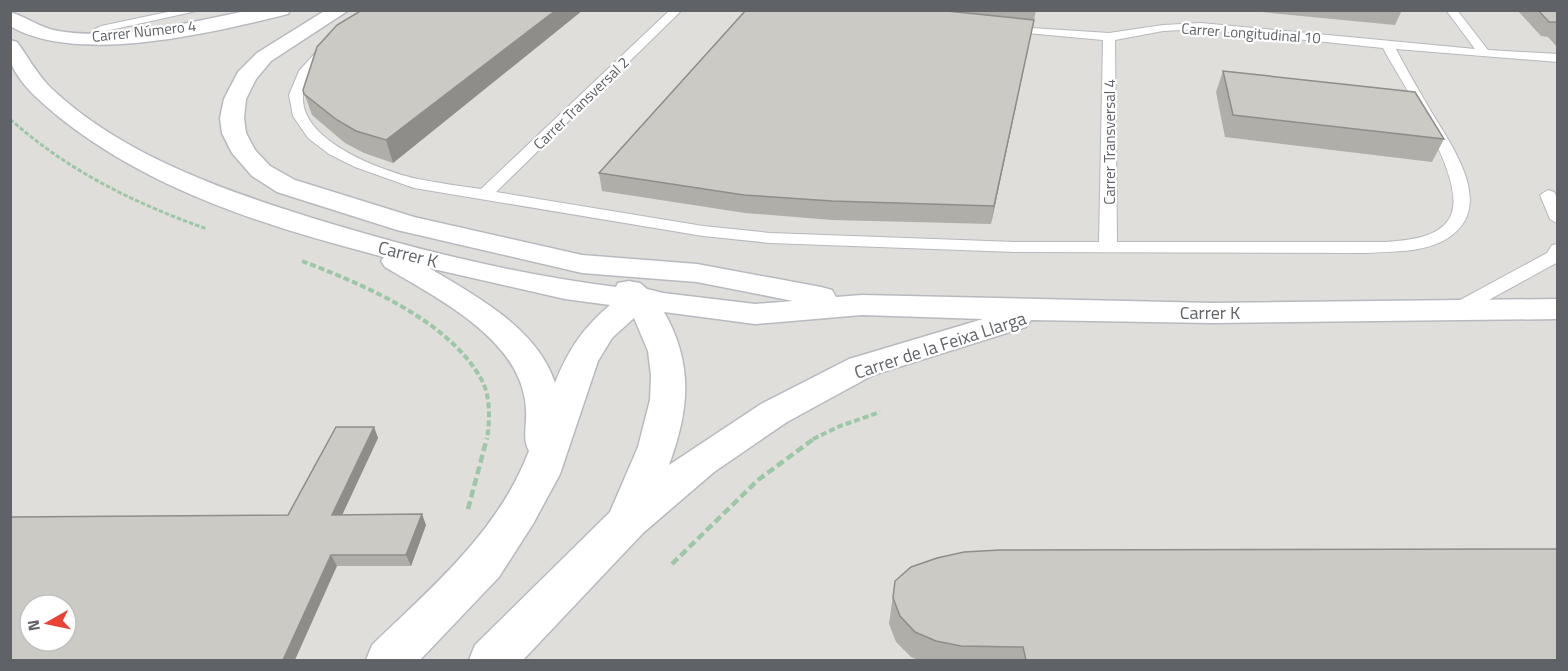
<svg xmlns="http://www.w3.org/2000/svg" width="1568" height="671" viewBox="0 0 1568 671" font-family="'Titillium Web',sans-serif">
  <rect width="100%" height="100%" fill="#f1efe8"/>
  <path fill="#e0deda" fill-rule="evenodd" d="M10,11H1557V660H11ZM30,605H66V641H30Z"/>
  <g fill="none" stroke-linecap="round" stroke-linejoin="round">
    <defs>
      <g id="lane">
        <path d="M177,10H201L101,32L95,29L101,26Z"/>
        <path d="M670,10H682L496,192L703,226L770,233L1015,242H1099L1103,40L1005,31L1001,30V26L1109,33L1163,25L1201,23L1475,49L1446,10H1457L1488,50L1558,54V62L1396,49C1407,71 1420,92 1432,113C1453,148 1496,207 1448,238C1425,253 1393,251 1367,253L1015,252L770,243L703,236L414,188L355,167L329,154L308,138L293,116L289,95L299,71L326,41H334V47C322,60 304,76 303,96C300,141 382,171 418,179C438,183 460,186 481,189ZM1201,29L1383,48C1401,83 1472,184 1449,219C1436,239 1407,240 1386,242H1117L1115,40L1163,31Z"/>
        <path d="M1548,190L1554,192L1558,199V224L1550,219L1540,195Z"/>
        <path d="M1558,244V262L1465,313H1451L1449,309L1451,305L1547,253L1552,245Z"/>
      </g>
      <g id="secondary">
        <path d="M251,10H290L288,14C214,32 78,66 10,26V12C27,17 40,28 58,31C117,41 192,22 251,10Z"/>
        <path d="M326,10H349L271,61L256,79L246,99L244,118L246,133L255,150L270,166L295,180L414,217L582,255L697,264L821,287L832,290L836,297L862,295L1213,303L1558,299V319L1213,323L1031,320L1026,327L873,375L787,422L714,472L643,533L523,660H469L475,645L610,512L638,447L650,400L651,375L648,351L634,318L612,338L598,361L560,474L533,524L499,577L420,660H366L372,645C433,586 498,532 529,451C522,439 527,425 526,411C526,401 523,388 519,379C498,328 430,294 385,267L381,261L384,257C271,228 151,191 59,117C41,102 20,85 11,63C9,57 10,47 10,40L17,42C28,57 38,76 52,89C126,159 237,195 332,224C425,252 520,275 616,287L618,283L629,281L640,283L647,289L663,293L755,304L793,301L697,282L582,273L397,230L277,192L252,176L232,153L222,133L220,118L224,99L238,72L257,53ZM429,268L565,299L610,305C583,328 568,350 555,383C537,328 476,296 429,268ZM664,312L755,324L862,315L983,319L849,359L761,404L669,465C689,410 694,365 664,312Z"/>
      </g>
    </defs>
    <use href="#lane" stroke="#b5b8bc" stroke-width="2"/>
    <use href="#secondary" stroke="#b6babf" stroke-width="3"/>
    <path stroke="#9cc7a9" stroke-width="3" stroke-dasharray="4.5 2" stroke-linecap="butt" d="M10,119C68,171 134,203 207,229"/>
    <g stroke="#9cc7a9" stroke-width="4" stroke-dasharray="6 3" stroke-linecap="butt">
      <path d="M302,261C362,284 446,319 480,377C491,395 490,419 487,439"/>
      <path d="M813,439L840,426L880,412"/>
    </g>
    <g stroke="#9cc7a9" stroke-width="4.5" stroke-dasharray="8 4" stroke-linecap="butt">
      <path d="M468,509L487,438"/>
      <path d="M672,564L758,480L815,438"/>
    </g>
    <use href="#lane" fill="#fff" fill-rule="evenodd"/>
    <use href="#secondary" fill="#fff" fill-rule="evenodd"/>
  </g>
  <g fill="#afaea9">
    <path d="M362,10H583L393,163L364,153L345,143L312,115L303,90Z"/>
    <path d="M746,10H1036L991,224L832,220L745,213L602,191L599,173Z"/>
    <path d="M1240,10H1402L1395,25Z"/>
    <path d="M1517,10H1557V47L1548,37L1541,36Z"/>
    <path d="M1223,71L1444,139L1432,162L1225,137L1216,92Z"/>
    <path d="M374,427L378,438L342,515L426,525L411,566H337L288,515Z"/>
    <path d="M895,581L1557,660H918L911,657L896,642L889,624Z"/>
  </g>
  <g fill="#8f8d8a">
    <path d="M556,10H583L393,163L386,140Z"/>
    <path d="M1034,20L1031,35L991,224L994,206Z"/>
    <path d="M374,427L378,438L337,526L332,515Z"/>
    <path d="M422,514L426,525L411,566L406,555Z"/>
    <path d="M331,555L337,566L295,660H283Z"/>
  </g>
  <g fill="#cccac5" stroke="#8f8d8a" stroke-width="1.5" fill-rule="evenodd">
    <path d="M362,10H556L386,140L356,131L337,120L304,94L303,90L317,47L337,25Z"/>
    <path d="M746,10H937L1034,20L994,206L832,201L744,195L599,173Z"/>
    <path d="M1538,10H1557V23V22H1549Z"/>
    <path d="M1223,71L1415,92L1444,139L1233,115Z"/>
    <path d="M336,427H374L332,515L422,514L406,555H331L283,660H10V517L288,515ZM30,605H66V641H30Z"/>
    <path d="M1557,549V660H1026L1023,647L961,646L936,641L915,632L900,616L893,598L895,581L911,567L937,558L964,552L1000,550Z"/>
  </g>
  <g text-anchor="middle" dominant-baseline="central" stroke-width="4.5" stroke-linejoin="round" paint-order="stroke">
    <g font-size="15" fill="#5f6368" stroke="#fff">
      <text transform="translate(144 31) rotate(-6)">Carrer Número 4</text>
      <text transform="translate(1251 33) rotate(4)">Carrer Longitudinal 10</text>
      <text transform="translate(581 103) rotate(-44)">Carrer Transversal 2</text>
      <text transform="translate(1109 142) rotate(-90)">Carrer Transversal 4</text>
    </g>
    <g font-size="18" fill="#5f6368" stroke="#fff">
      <text transform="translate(408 254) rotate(14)">Carrer K</text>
      <text x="1210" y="312">Carrer K</text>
      <text transform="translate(940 345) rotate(-18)">Carrer de la Feixa Llarga</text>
    </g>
  </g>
  <rect width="1568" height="671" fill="none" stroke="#5f6368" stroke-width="24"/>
  <g transform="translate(48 623) rotate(261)"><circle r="28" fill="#ffffff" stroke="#bfc1c3" stroke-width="1.5"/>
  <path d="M0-4.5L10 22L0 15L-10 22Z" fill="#ea4335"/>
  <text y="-9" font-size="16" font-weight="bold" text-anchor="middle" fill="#5f6368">N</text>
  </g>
</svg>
